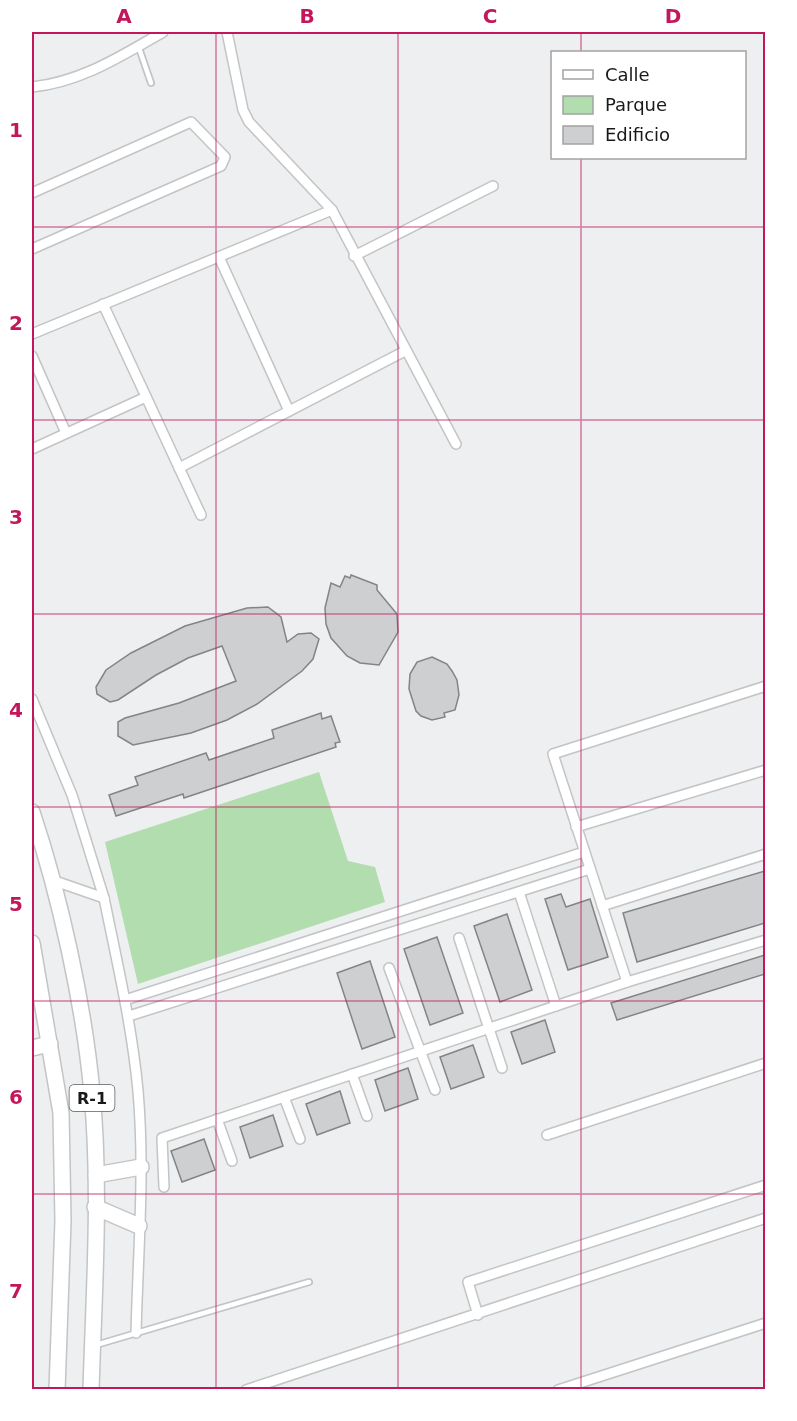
<svg xmlns="http://www.w3.org/2000/svg" width="797" height="1421" viewBox="0 0 797 1421" font-family="'DejaVu Sans',sans-serif">
  <rect width="100%" height="100%" fill="#edeff0"/>
  <path fill="#b2ddae" d="M319,772L348,861L375,867L385,902L138,984L105,842Z"/>
  <g fill="#cecfd1" stroke="#828485" stroke-width="1.5">
    <path d="M351,575L377,585V590L397,614L398,632L379,665L360,663L347,656L331,638L326,624L325,608L331,583L340,587L345,576L350,578Z"/>
    <path d="M268,607L281,617L287,642L298,634L311,633L319,639L313,659L302,671L257,704L227,720L191,733L133,745L118,736V722L125,718L179,703L236,681L222,646L188,658L156,675L118,700L110,702L97,694L96,687L106,670L131,653L185,626L247,608Z"/>
    <path d="M432,657L447,664L452,671L457,680L459,695L455,710L444,713L445,717L432,720L421,716L416,711L409,689L410,674L417,662Z"/>
    <path d="M321,713L322,719L331,716L340,742L335,743L336,747L184,798L183,794L116,816L109,795L138,785L135,777L206,753L209,760L274,738L272,730Z"/>
    <path d="M765,871V923L637,962L623,913Z"/>
    <path d="M561,894L566,907L590,899L608,957L568,970L545,899Z"/>
    <path d="M507,914L532,990L500,1002L474,926Z"/>
    <path d="M437,937L463,1013L430,1025L404,949Z"/>
    <path d="M765,955V974L617,1020L611,1003Z"/>
    <path d="M370,961L395,1037L362,1049L337,973Z"/>
    <path d="M545,1020L555,1052L522,1064L511,1032Z"/>
    <path d="M473,1045L484,1077L451,1089L440,1057Z"/>
    <path d="M408,1068L418,1099L385,1111L375,1080Z"/>
    <path d="M340,1091L350,1123L317,1135L306,1104Z"/>
    <path d="M273,1115L283,1146L250,1158L240,1127Z"/>
    <path d="M204,1139L215,1170L182,1182L171,1151Z"/>
  </g>
  <g fill="none" stroke-linecap="round" stroke-linejoin="round">
    <defs>
      <g id="service">
        <path d="M139,48L151,83"/>
        <path d="M96,1345L309,1282"/>
      </g>
      <g id="minor">
        <path d="M227,32L243,110L249,122L332,210L456,444"/>
        <path d="M32,87C81,82 121,56 163,32"/>
        <path d="M32,193L191,122L225,157L221,166L32,249"/>
        <path d="M354,256L493,186"/>
        <path d="M219,257L289,411"/>
        <path d="M103,304L201,515"/>
        <path d="M32,334L332,210"/>
        <path d="M32,356L66,433"/>
        <path d="M32,449L146,397"/>
        <path d="M179,468L405,351"/>
        <path d="M32,699L72,795L104,898"/>
        <path d="M576,827L766,770"/>
        <path d="M52,880L104,898C117,962 132,1026 138,1091C145,1171 138,1253 136,1333"/>
        <path d="M519,892L556,1006"/>
        <path d="M602,906L766,854"/>
        <path d="M459,938L502,1068"/>
        <path d="M389,968L435,1090"/>
        <path d="M627,982L553,754L766,686"/>
        <path d="M125,1000L584,852"/>
        <path d="M129,1016L590,869"/>
        <path d="M352,1074L367,1116"/>
        <path d="M284,1097L300,1139"/>
        <path d="M217,1119L232,1161"/>
        <path d="M547,1135L766,1063"/>
        <path d="M164,1187L162,1138L627,982L766,940"/>
        <path d="M478,1315L468,1282L766,1185"/>
        <path d="M246,1390L766,1218"/>
        <path d="M558,1390L766,1323"/>
      </g>
      <g id="primary">
        <path d="M32,812C60,896 84,1005 92,1093C101,1191 94,1291 91,1390"/>
        <path d="M32,943L61,1113L63,1221L57,1390"/>
        <path d="M32,1048L50,1044"/>
        <path d="M96,1175L141,1167"/>
        <path d="M95,1207L139,1226"/>
      </g>
    </defs>
    <use href="#service" stroke="#c3c4c5" stroke-width="8"/>
    <use href="#minor" stroke="#c3c4c5" stroke-width="12"/>
    <use href="#primary" stroke="#c3c4c5" stroke-width="18"/>
    <use href="#service" stroke="#fff" stroke-width="4.5"/>
    <use href="#minor" stroke="#fff" stroke-width="9"/>
    <use href="#primary" stroke="#fff" stroke-width="15"/>
  </g>
  <path fill="none" stroke="#c2185b" stroke-width="1.5" stroke-opacity="0.55" d="M216,32V1390M398,32V1390M581,32V52M581,158V1390M32,227H766M32,420H766M32,614H766M32,807H766M32,1001H766M32,1194H766"/>
  <g text-anchor="middle" dominant-baseline="central" stroke-width="4.5" stroke-linejoin="round" paint-order="stroke">
    <rect fill="#fff" stroke="#5e5e5f" stroke-width="1.5" x="69.5" y="1085" width="45" height="26" rx="4.5"/>
    <g font-size="16" font-weight="bold" fill="#19191a">
      <text x="92" y="1098">R-1</text>
    </g>
  </g>
  <rect width="797" height="1421" fill="none" stroke="#ffffff" stroke-width="66"/>
  <rect x="551" y="51" width="195" height="108" fill="#ffffff" stroke="#a3a3a3" stroke-width="1.5"/>
  <rect x="563" y="70" width="30" height="9" fill="#ffffff" stroke="#a3a3a3" stroke-width="1.5"/>
  <text x="605" y="81" font-size="18" fill="#19191a">Calle</text>
  <rect x="563" y="96" width="30" height="18" fill="#b2ddae" stroke="#a3a3a3" stroke-width="1.5"/>
  <text x="605" y="111" font-size="18" fill="#19191a">Parque</text>
  <rect x="563" y="126" width="30" height="18" fill="#cecfd1" stroke="#a3a3a3" stroke-width="1.5"/>
  <text x="605" y="141" font-size="18" fill="#19191a">Edificio</text>
  <rect x="33" y="33" width="731" height="1355" fill="none" stroke="#c2185b" stroke-width="2"/>
  <g font-size="20" text-anchor="middle" font-weight="bold" fill="#c2185b">
    <text x="124" y="23">A</text>
    <text x="307" y="23">B</text>
    <text x="490" y="23">C</text>
    <text x="673" y="23">D</text>
    <text x="16" y="137">1</text>
    <text x="16" y="330">2</text>
    <text x="16" y="524">3</text>
    <text x="16" y="717">4</text>
    <text x="16" y="911">5</text>
    <text x="16" y="1104">6</text>
    <text x="16" y="1298">7</text>
  </g>
</svg>
